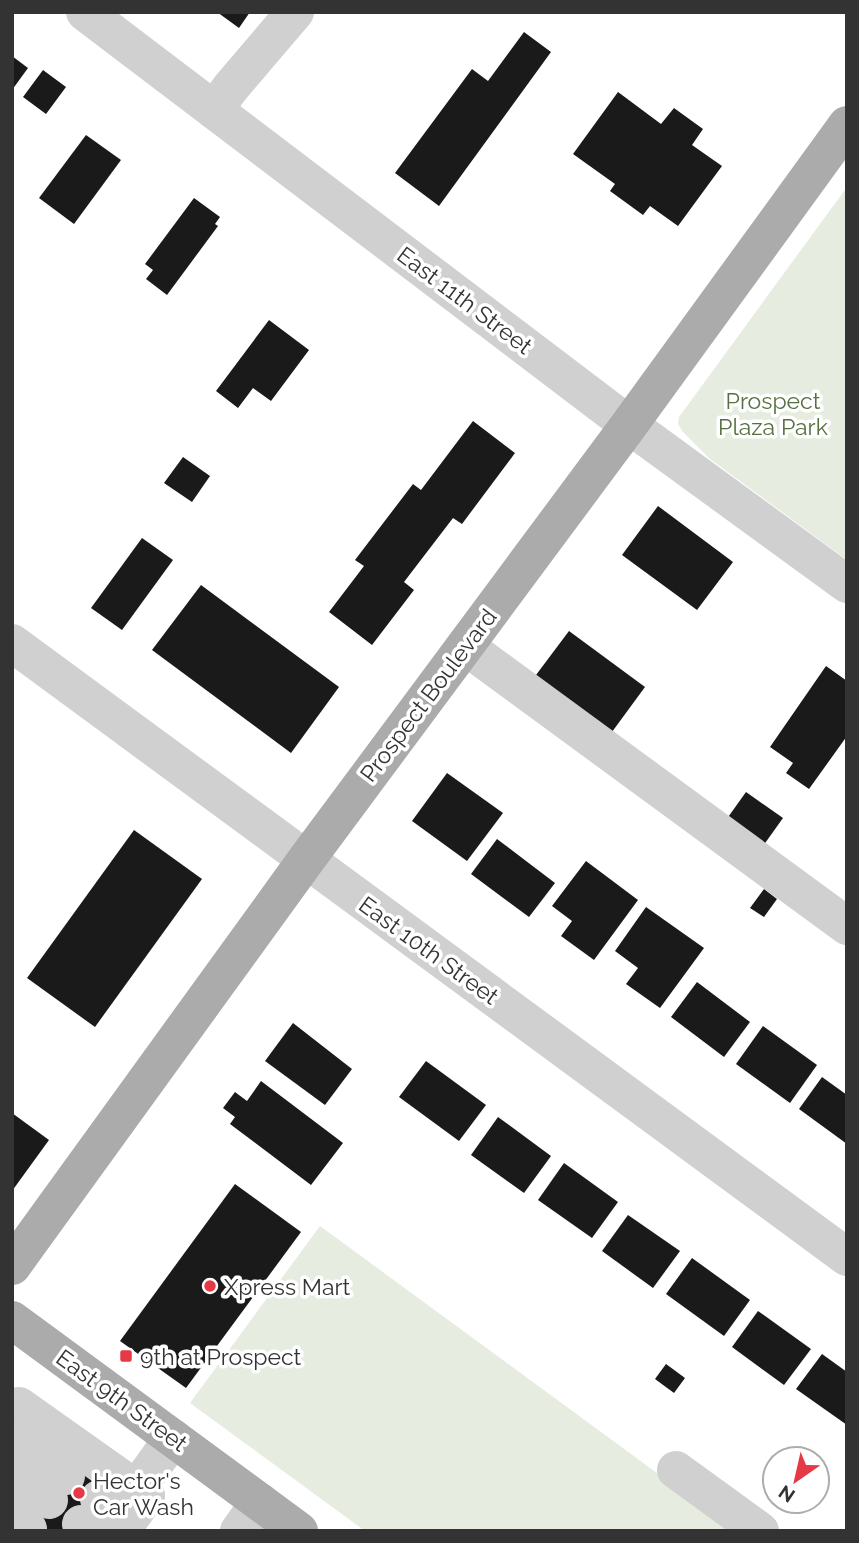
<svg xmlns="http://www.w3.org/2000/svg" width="859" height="1543" viewBox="0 0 859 1543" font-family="Raleway,sans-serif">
  <rect width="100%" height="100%" fill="#fff"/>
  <g fill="#e6ecdf">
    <path d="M847,187V560L710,459L683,432L678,424L679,417Z"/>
    <path d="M320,1226L736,1531H365L190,1403Z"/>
  </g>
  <g fill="#1a1a1a">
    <path d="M217,12H250L239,28Z"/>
    <path d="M524,32L551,52L439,206L395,173L472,69L488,81Z"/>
    <path d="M12,56L28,68L12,90Z"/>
    <path d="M43,70L66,87L46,114L23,97Z"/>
    <path d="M618,92L661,124L674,108L703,129L692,145L722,166L678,226L650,206L643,215L610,191L615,184L573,154Z"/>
    <path d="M86,135L121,160L74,224L39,198Z"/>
    <path d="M194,198L220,217L215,224L218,226L167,295L146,279L153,270L145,264Z"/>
    <path d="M269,320L309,350L271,401L253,388L238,408L216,391Z"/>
    <path d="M473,421L515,453L462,524L453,518L404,582L414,590L372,645L329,612L364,566L355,560L413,484L421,490Z"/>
    <path d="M183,457L210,476L192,502L164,483Z"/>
    <path d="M658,506L733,562L697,610L622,555Z"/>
    <path d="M142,538L173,560L122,630L91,608Z"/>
    <path d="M201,585L339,687L291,753L152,650Z"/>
    <path d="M569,631L645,687L609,736L533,679Z"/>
    <path d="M826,666L847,681V736L809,789L786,773L793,763L770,747Z"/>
    <path d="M447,773L503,813L467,861L412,821Z"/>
    <path d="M746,792L783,818L763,846L726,820Z"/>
    <path d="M134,830L202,879L95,1027L27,978Z"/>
    <path d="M497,839L555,883L529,917L471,874Z"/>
    <path d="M586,861L638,900L594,960L561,936L572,921L552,906Z"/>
    <path d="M764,889L777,899L764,917L750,908Z"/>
    <path d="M646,907L704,948L660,1008L626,984L638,968L615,951Z"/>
    <path d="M697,982L750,1022L724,1057L671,1017Z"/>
    <path d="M293,1023L352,1069L325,1105L265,1061Z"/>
    <path d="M763,1026L817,1065L790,1103L736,1064Z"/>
    <path d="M426,1061L486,1105L459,1141L399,1097Z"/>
    <path d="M822,1077L847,1095V1144L799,1109Z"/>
    <path d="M261,1081L343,1143L311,1185L230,1124L235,1117L223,1108L235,1092L247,1101Z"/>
    <path d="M12,1113L49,1140L12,1191Z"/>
    <path d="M498,1117L551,1156L524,1193L471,1155Z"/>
    <path d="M564,1163L618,1202L592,1238L538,1200Z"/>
    <path d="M235,1184L301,1232L186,1388L120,1341Z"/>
    <path d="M628,1215L680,1251L653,1288L602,1251Z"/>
    <path d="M692,1258L750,1300L724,1336L666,1294Z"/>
    <path d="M758,1311L811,1349L784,1385L732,1347Z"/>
    <path d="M822,1354L847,1372V1425L796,1389Z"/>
    <path d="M666,1364L685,1378L674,1393L655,1379Z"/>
    <path d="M76,1463L108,1487L76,1531H27Z"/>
  </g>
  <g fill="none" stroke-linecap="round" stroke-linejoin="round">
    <g stroke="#d0d0d0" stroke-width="38">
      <path d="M85,12L629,425L847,584"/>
      <path d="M214,110L231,87L295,12"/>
      <path d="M12,643L847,1257"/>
      <path d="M465,646L847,926"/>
      <path d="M12,1415L19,1406L146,1496L121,1531"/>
      <path d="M12,1437L66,1476"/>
      <path d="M676,1470L760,1531"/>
      <path d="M12,1474L49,1500"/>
      <path d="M146,1496L143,1480L173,1438"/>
      <path d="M99,1499L128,1520"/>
      <path d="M12,1517L28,1529"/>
      <path d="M81,1524L91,1531"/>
      <path d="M239,1531L260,1502"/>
    </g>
    <g stroke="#ababab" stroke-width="38">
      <path d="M12,1266L306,860L629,425L847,125"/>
      <path d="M12,1320L299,1531"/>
    </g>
  </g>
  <g fill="#e63946" stroke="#fff" stroke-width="2.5">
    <circle cx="210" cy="1286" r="7"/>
    <rect x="119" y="1349" width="14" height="14" rx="3.5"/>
    <circle cx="79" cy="1493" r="7"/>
  </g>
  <g text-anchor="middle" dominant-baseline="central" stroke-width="7" stroke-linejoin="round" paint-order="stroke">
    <g font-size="23" fill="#333" stroke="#fff">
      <text transform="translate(465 300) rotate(37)">East 11th Street</text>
      <text transform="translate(428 695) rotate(-53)">Prospect Boulevard</text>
      <text transform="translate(429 950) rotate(36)">East 10th Street</text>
      <text transform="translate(122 1400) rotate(36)">East 9th Street</text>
    </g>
    <g font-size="23" fill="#56703f" stroke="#fff">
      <text x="773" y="400">Prospect<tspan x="773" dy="26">Plaza Park</tspan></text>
    </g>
    <g font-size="23" fill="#333" stroke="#fff" text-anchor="start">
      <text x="224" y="1286">Xpress Mart</text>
      <text x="140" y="1356">9th at Prospect</text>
      <text x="93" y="1480">Hector's<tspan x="93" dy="26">Car Wash</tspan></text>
    </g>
  </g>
  <rect width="859" height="1543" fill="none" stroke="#333333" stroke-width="28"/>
  <g transform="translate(796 1480) rotate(214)"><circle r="33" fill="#ffffff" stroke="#adadad" stroke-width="2"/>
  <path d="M0-5L12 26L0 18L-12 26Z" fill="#e63946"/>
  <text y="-10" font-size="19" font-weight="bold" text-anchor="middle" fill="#333333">N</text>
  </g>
</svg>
